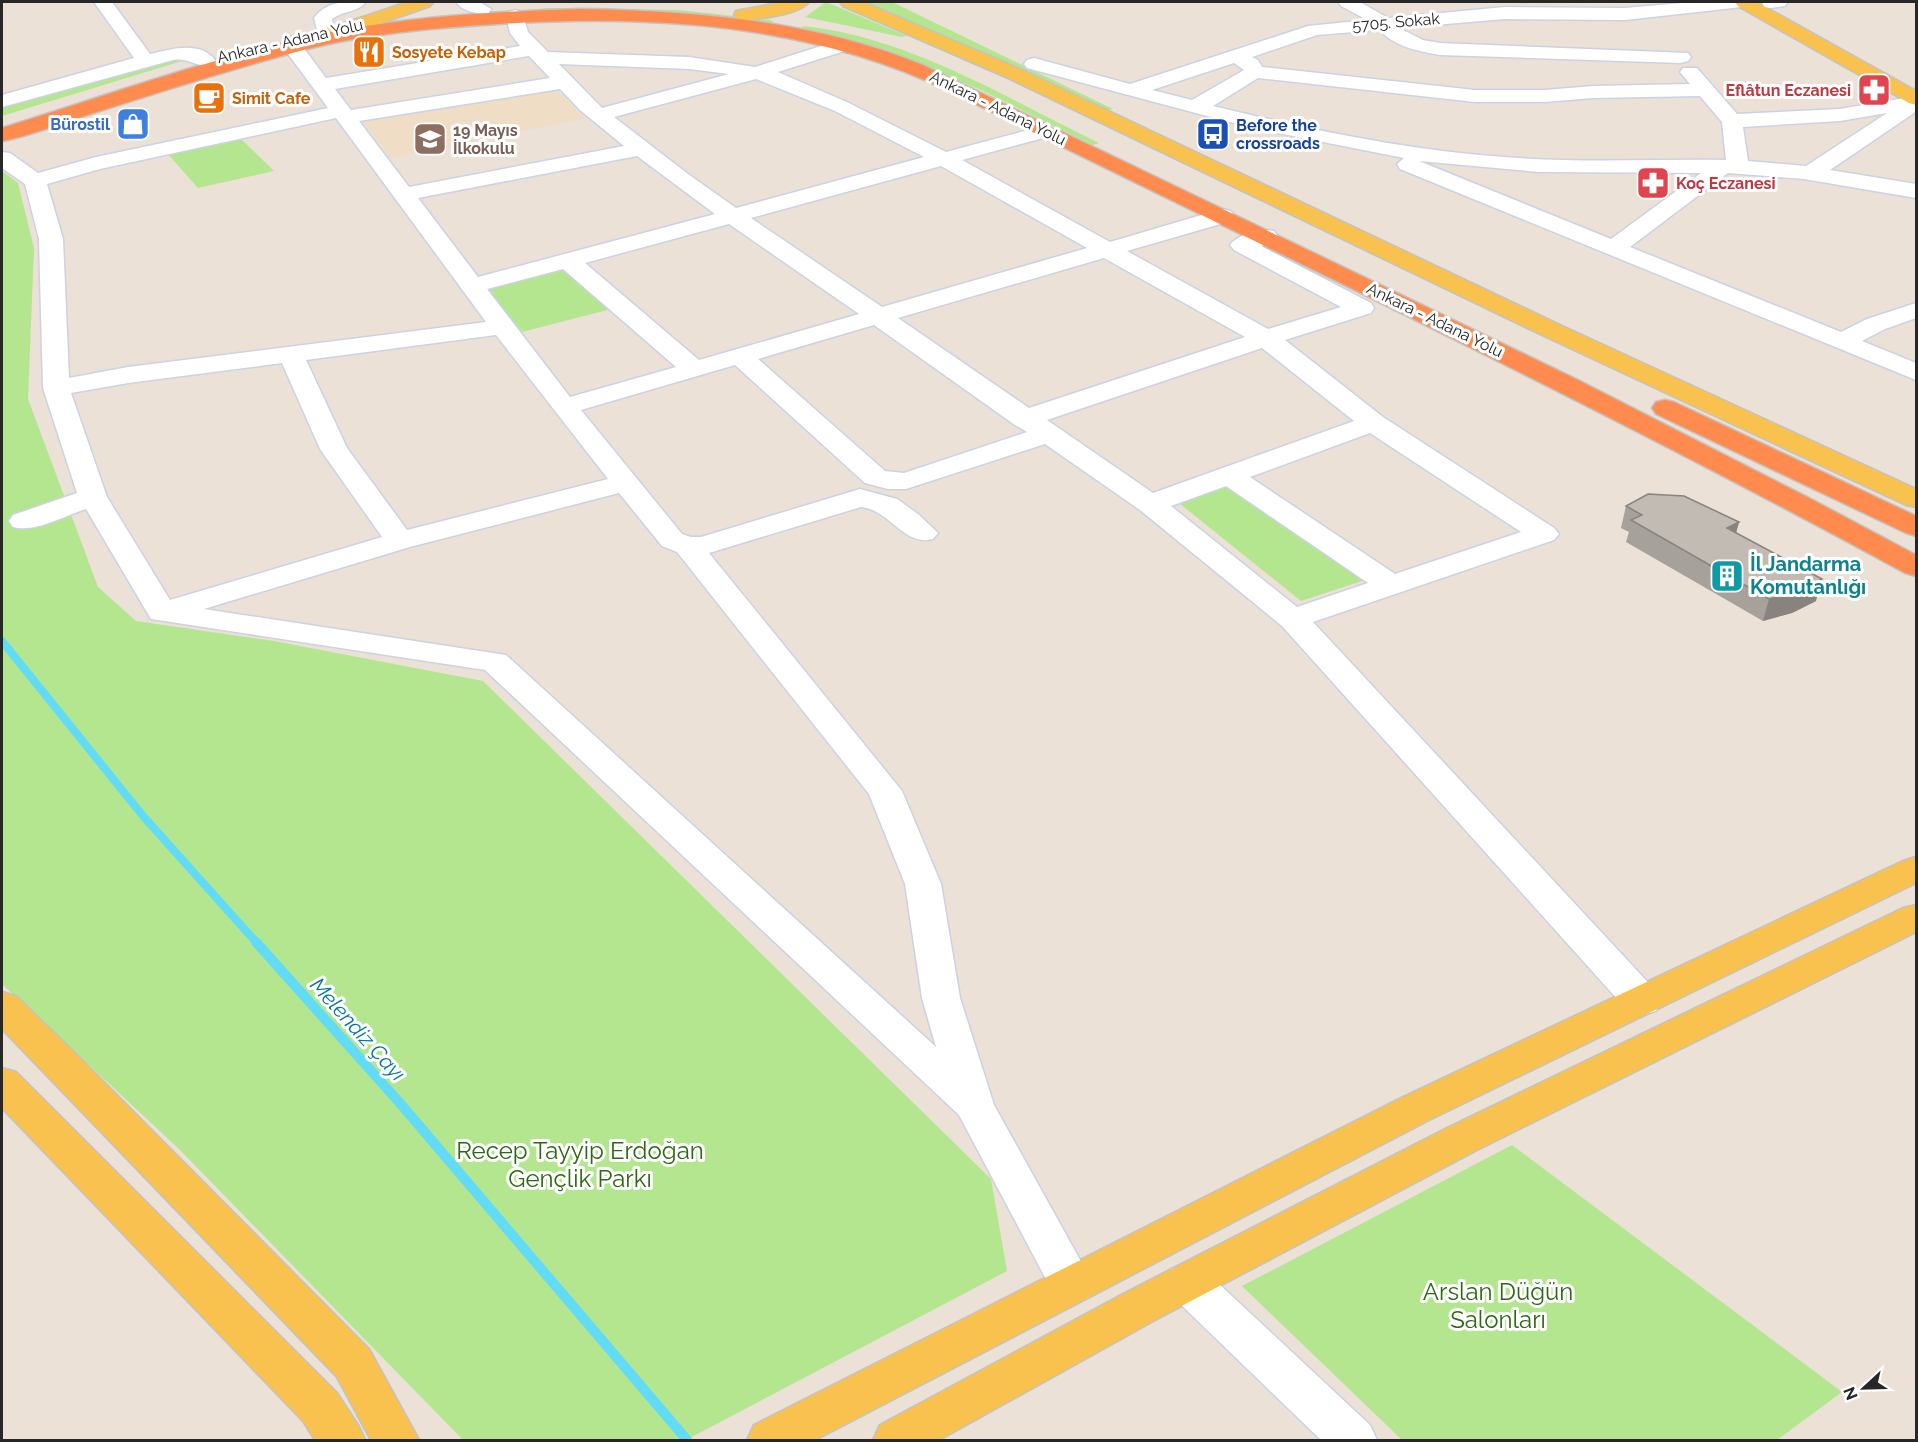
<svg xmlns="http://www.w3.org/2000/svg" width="1918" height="1442" viewBox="0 0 1918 1442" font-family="Raleway,sans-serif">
  <rect width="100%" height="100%" fill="#ebe1d7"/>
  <path fill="#efddc5" d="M556,90L586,118L391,158L362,120Z"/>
  <g fill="#b4e68f">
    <path d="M826,2L907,36L902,37L805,17Z"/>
    <path d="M865,2H892L1113,109L1104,111L934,31Z"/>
    <path d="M549,8L679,10L771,20L775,25L651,14L356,30L418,19Z"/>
    <path d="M804,26C911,38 1004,97 1099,143L1093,145L981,90L926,68L797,30Z"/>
    <path d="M172,57L182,61L2,116V108Z"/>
    <path d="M240,138L274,171L198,188L167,153Z"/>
    <path d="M2,171L18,183L34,248L28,399L98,587L136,621L274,641L483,681L991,1179L1007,1271L686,1440H463L179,1149L2,984Z"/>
    <path d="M564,267L611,309L522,332L485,289Z"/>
    <path d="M1227,486L1365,580L1301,601L1179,503Z"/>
    <path d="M1512,1145L1842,1392L1777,1440H1402L1242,1286Z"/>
  </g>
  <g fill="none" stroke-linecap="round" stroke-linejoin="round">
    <path stroke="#61dbf6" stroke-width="8" d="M2,641L143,816L257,943"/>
    <path stroke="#61dbf6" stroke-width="10" d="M256,942L399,1102L687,1440"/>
    <defs>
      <g id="minor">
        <path d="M94,2H112L150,54C171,49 201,40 216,61L213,65C197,69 190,57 173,60L2,107V95L134,58Z"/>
        <path d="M341,2L365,3C358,12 342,11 332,19L333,26L331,30H317L314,18C321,8 330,5 341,2Z"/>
        <path d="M456,2H480L491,9L489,13C478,15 462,11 456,2Z"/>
        <path d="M1338,2H1360L1388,18L1505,7L1625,8L1693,2H1751L1748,6L1742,7L1625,20L1505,19L1399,28L1423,40L1440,43L1688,53L1691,57L1688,61L1681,63L1440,55C1417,51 1396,47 1379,30L1317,35L1252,57L1258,60L1262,67L1475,90H1545L1593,86L1690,84L1680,72L1683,68H1697L1737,114L1840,109L1916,96V110L1914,113L1830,170L1916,184V198L1804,179L1728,173L1630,247L1841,332L1867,319L1916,303V318L1885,329L1862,341L1916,363V380L1400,169L1397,164L1404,158L1252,128L1027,68L1024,64L1027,60L1034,58L1130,84L1308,26L1367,20L1341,6ZM1234,63L1244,70L1192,100L1152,90ZM1258,78L1475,102H1545L1593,98L1700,96L1722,122L1726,160C1652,159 1578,163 1504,157C1405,150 1308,129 1213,106ZM1887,113L1806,166L1748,161L1743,127L1840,121ZM1419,161L1539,172L1701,173L1611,239Z"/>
        <path d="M1762,2H1788L1785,6L1770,8L1764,7Z"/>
        <path d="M515,10L522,12L528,32L548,52L689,57L755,67L837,41H851L854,45L851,49L778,72L849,103L946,152L1047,125L1054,127L1057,131L1054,135L962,160L1110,242L1215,211L1223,209L1231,211L1234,216L1231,221L1127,251L1268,329L1341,307L1234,250L1230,245C1238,234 1262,228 1274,231L1278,236L1274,241L1261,246L1371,303L1374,308L1371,313L1285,340L1383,417L1554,528L1559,534L1554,540L1313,622L1656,991L1661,1001L1656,1011L1642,1015L1628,1011L1282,626L1140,510L1045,444L906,489H888L865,483L735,365L581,410L682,534L691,537H701L860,489L897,499L918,514L938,533L933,539C904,547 890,510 861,507L709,553L902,791L941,884L960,998L994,1105L1094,1285L1088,1298L1072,1303L1056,1298L959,1115L485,670L151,619L86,509C64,516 35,533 13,527L9,521L13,515L77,493L43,388L39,239L25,184L2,168V152L10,153L38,173L96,157L328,108L283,47L286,43H300L326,78L520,46L510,33L506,16L508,12ZM529,56L550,78L351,110L335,89ZM559,64L689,69L729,74L602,108ZM756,79L835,111L924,157L736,208L688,174L614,117ZM560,89L580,110L624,146L409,187L359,121ZM336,118L486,322L128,367L69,378L63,239L47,184L100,169ZM637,156L715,214L478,277L418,198ZM941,166L1087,248L882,307L751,218ZM729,224L859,314L699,360L585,263ZM1104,258L1245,337L1029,408L898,318ZM563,269L676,367L570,397L487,289ZM874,325L1015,425L1027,432L904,473L885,471L758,359ZM496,335L608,479L407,530L347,448L306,360ZM1262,348L1354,421L1153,493L1047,420ZM282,363L320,449L382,537L170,600L107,497L71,393L128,383ZM1370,433L1521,532L1395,574L1250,477ZM1226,486L1368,583L1297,607L1171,506ZM619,493L662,546L677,552L869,794L905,884L922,998L936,1047L506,655L204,609L410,547Z"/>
        <path d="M1187,1264L1203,1269L1370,1425L1377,1440H1321L1171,1295L1165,1282L1171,1269Z"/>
      </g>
      <g id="major">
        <path d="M408,2H433L430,6L356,32L293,48L286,46L283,42L286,38L342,24Z"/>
        <path d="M784,2H809C800,15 759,18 743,21L736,19L734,15L736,11Z"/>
        <path d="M840,2H863L1020,69L1560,325L1916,489V507L1906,505L1542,335L1006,77L843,6Z"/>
        <path d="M1735,2H1756L1916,91V105L1909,103L1738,6Z"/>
        <path d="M1916,857V883L1429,1120L815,1440H747L754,1425L1401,1098L1903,861Z"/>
        <path d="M1916,905V932L1477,1150L1155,1320L939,1440H873L880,1425L1123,1294L1447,1128L1903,908Z"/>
        <path d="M2,992L16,996L77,1055L369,1349L419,1440H371L337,1377L2,1029Z"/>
        <path d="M2,1068L16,1072L337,1393L358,1425L365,1440H315L303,1421L2,1108Z"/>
      </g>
      <g id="highway">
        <path d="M582,9C697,11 815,21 923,65L1578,380L1811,499L1916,555V576L1905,573C1592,402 1269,249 949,91C809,24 652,14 499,24C431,28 362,34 296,52C230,70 165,90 100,111C67,121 34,135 2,141V128C114,93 227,52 342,30C421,16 502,11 582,9Z"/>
        <path d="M1665,400L1674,402L1916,516V536L1906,533L1656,414L1652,408L1656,402Z"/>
      </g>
    </defs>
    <use href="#minor" stroke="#ccd2e2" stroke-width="3"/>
    <use href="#major" stroke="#c3c3c3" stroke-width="3"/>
    <use href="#highway" stroke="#c3c3c3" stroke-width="3"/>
    <use href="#minor" fill="#fff" fill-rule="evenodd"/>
    <use href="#major" fill="#f9c24e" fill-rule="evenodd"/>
    <use href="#highway" fill="#ff8b4e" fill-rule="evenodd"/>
  </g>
  <path fill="#a7a19b" d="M1626,506L1739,522L1736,533L1816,601L1792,613L1763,621L1626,542L1629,532L1621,528Z"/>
  <g fill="#88837e">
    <path d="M1739,522L1733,544L1727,528Z"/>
    <path d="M1822,579L1816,601L1792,613L1763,621L1769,599Z"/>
  </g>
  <path fill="#c2bbb4" stroke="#88837e" stroke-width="1.5" d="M1648,494L1684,496L1739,522L1727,528L1822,579L1799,591L1769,599L1631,520L1642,515L1626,506Z"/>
  <defs>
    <symbol id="restaurant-square" viewBox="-11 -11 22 22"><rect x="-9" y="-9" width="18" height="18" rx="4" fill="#e8710a" stroke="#fff"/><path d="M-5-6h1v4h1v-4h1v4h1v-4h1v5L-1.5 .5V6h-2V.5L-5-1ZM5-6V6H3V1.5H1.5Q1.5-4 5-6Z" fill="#fff"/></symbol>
    <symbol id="pharmacy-square" viewBox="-11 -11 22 22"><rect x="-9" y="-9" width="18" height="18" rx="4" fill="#e0444e" stroke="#fff"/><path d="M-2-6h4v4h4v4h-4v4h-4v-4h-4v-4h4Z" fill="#fff"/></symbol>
    <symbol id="cafe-square" viewBox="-11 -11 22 22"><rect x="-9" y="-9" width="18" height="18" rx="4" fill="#e8710a" stroke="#fff"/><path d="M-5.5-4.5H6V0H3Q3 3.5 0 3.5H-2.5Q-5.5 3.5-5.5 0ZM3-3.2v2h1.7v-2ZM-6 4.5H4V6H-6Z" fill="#fff"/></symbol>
    <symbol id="shop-square" viewBox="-11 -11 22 22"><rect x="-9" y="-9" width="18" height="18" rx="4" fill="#3f7fe0" stroke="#fff"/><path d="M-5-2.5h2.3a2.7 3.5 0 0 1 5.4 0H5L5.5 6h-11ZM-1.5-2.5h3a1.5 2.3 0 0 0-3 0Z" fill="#fff"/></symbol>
    <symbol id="bus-square" viewBox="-11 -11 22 22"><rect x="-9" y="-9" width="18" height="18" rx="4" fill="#1a4fb4" stroke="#fff"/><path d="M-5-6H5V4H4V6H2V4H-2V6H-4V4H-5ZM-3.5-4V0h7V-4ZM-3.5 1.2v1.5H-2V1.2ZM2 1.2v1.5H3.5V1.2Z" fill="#fff"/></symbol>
    <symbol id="school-square" viewBox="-11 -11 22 22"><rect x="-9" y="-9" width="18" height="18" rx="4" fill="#8d6e63" stroke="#fff"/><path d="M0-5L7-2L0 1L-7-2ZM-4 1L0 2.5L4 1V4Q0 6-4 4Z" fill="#fff"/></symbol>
    <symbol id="building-square" viewBox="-11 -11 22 22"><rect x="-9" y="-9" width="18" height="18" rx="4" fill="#0f9aa8" stroke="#fff"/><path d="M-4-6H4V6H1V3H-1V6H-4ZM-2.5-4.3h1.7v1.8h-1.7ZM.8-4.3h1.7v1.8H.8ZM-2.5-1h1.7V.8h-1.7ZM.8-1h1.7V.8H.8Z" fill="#fff"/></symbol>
  </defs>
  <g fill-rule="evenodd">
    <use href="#restaurant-square" x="350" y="33" width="38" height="38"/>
    <use href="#pharmacy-square" x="1855" y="71" width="38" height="38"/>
    <use href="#cafe-square" x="190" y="79" width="38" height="38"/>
    <use href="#shop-square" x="114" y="105" width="38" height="38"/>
    <use href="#bus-square" x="1194" y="115" width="38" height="38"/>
    <use href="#school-square" x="411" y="120" width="38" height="38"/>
    <use href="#pharmacy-square" x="1634" y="164" width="38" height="38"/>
    <use href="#building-square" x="1708" y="557" width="38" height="38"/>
  </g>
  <g text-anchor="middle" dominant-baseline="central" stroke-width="6" stroke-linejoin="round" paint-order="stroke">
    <g font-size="16" fill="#272727" stroke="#fff">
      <text transform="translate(1396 22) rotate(-5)">5705. Sokak</text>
      <text transform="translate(290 41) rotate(-13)">Ankara - Adana Yolu</text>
      <text transform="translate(998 108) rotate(26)">Ankara - Adana Yolu</text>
      <text transform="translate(1435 320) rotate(26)">Ankara - Adana Yolu</text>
    </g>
    <g font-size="16" font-weight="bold" fill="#c56008" stroke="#fff" text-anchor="start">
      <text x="392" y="52">Sosyete Kebap</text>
      <text x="232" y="98">Simit Cafe</text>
    </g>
    <g font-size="16" font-weight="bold" fill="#be3a42" stroke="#fff" text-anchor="end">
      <text x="1851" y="90">Eflâtun Eczanesi</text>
      <text x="1676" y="183" text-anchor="start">Koç Eczanesi</text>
    </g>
    <g font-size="16" font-weight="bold" fill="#366cbe" stroke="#fff" text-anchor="end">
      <text x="110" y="124">Bürostil</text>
    </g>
    <g font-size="16" font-weight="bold" fill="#164399" stroke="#fff" text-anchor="start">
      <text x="1236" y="125">Before the<tspan x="1236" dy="18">crossroads</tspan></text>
    </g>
    <g font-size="16" font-weight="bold" fill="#785e54" stroke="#fff" text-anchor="start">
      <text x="453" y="130">19 Mayıs<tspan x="453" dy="18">İlkokulu</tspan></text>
    </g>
    <g font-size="20" font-weight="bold" fill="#0d838f" stroke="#fff" text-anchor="start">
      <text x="1750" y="564">İl Jandarma<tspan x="1750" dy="23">Komutanlığı</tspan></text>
    </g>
    <g font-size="21" font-style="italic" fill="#04769e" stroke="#fff">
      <text transform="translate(358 1029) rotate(48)">Melendiz Çayı</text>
    </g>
    <g font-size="24" fill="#2d6714" stroke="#fff">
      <text x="580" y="1150">Recep Tayyip Erdoğan<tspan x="580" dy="28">Gençlik Parkı</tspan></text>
      <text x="1498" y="1291">Arslan Düğün<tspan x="1498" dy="28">Salonları</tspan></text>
    </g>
  </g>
  <rect width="1918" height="1442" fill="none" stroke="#272727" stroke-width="6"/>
  <g transform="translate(1864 1388) rotate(248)" stroke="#ffffff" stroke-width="4.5" paint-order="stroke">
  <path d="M0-4.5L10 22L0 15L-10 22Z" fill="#272727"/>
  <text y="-9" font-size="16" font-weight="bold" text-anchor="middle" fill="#272727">N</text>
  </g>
</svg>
